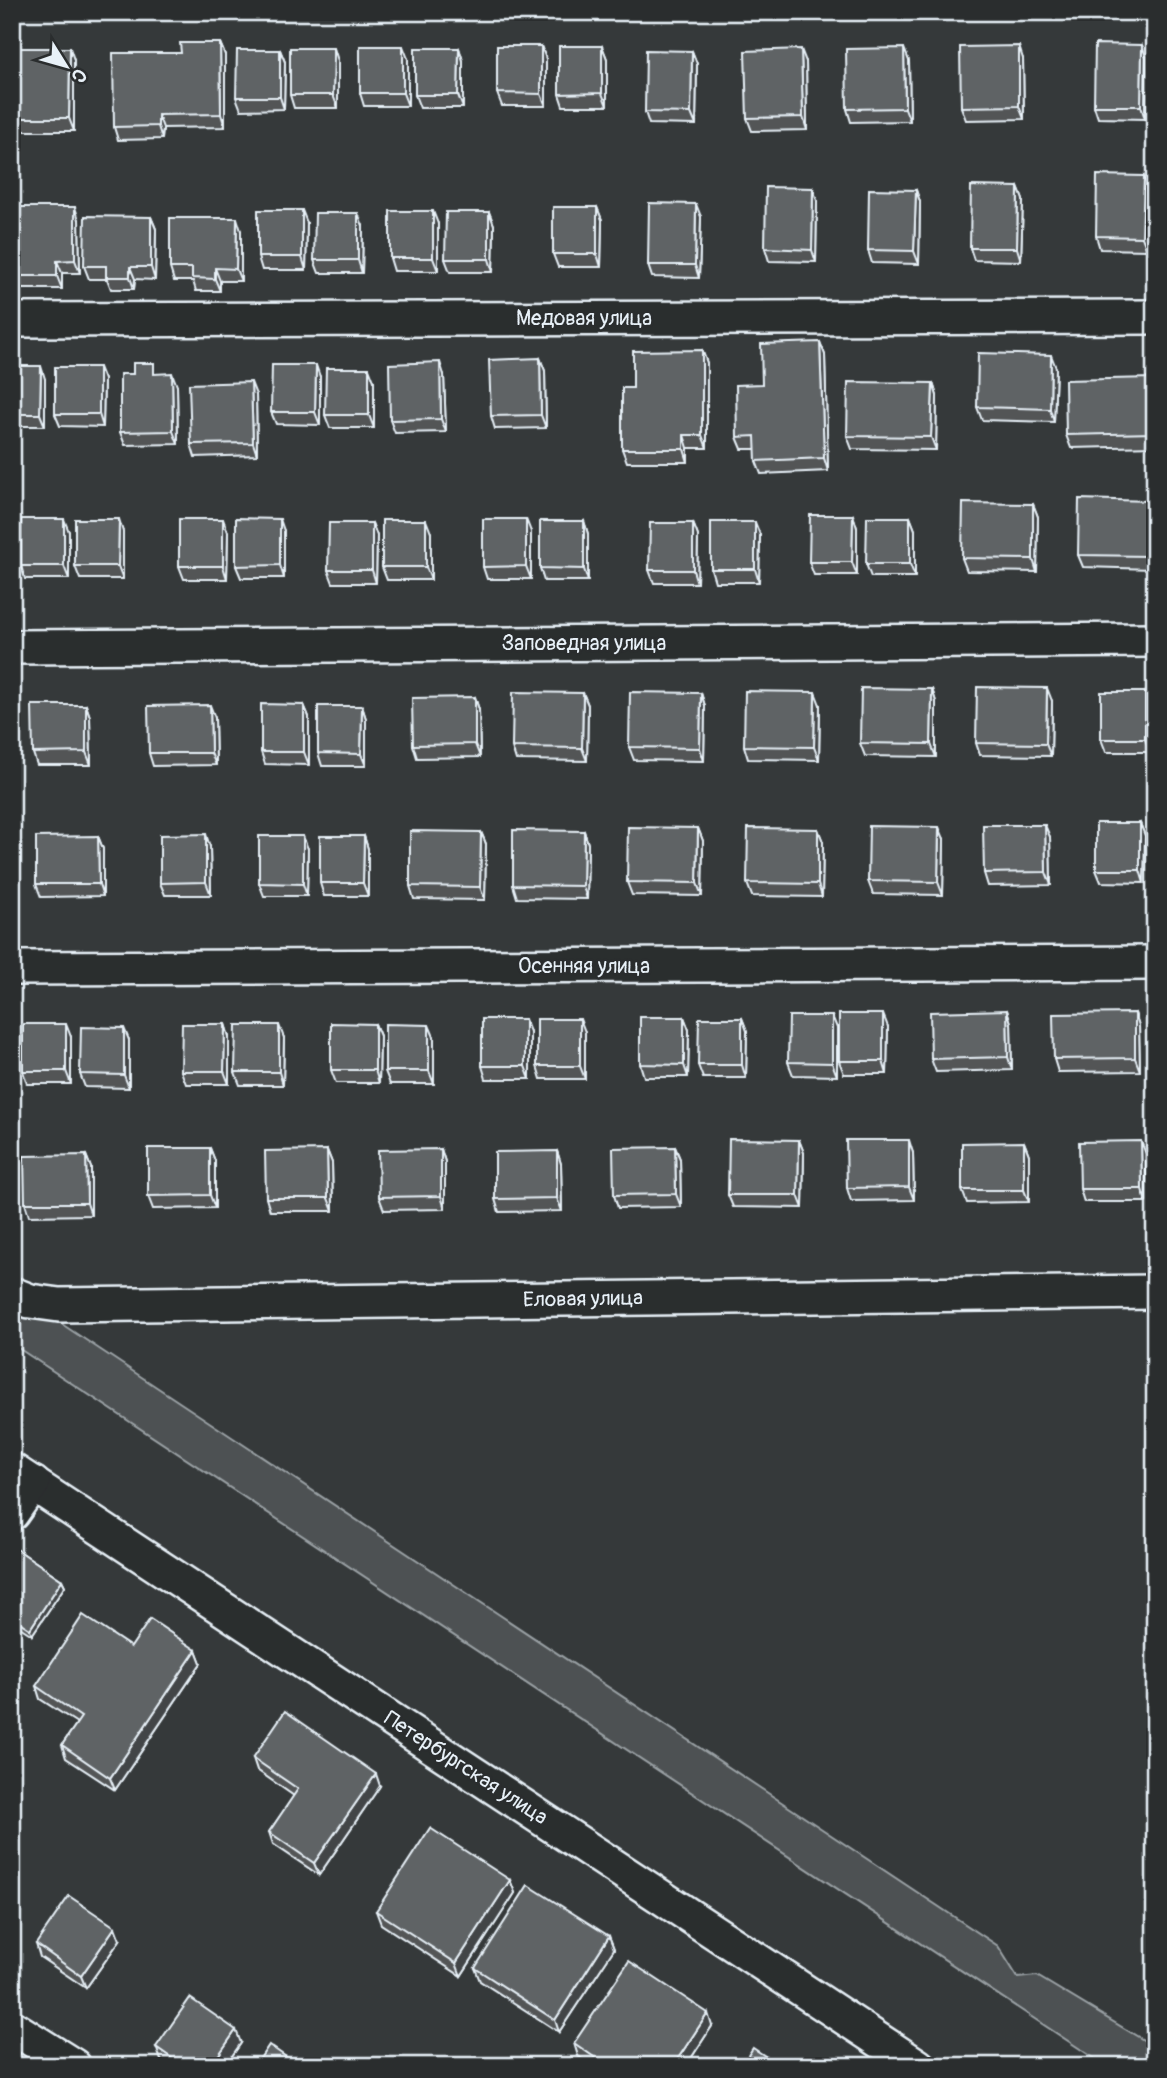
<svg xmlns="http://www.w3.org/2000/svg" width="1167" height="2078" viewBox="0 0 1167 2078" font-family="Pangolin,sans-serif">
  <rect width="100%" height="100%" fill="#35393a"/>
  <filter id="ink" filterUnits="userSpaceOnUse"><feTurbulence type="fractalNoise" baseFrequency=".0143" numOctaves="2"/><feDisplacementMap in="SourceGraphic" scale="14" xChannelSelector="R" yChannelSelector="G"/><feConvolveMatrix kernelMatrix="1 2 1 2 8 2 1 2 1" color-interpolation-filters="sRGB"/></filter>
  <g filter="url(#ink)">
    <path fill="#4d5152" stroke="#9aa1a5" stroke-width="2" d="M12,1291L998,1946L1018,1978L1037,1976L1155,2047V2066H1106L12,1344Z"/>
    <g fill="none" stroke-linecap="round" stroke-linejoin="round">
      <defs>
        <g id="minor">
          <path d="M12,320L1155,317"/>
          <path d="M12,647L1155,640"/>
          <path d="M12,968L1155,963"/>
          <path d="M12,1294L30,1301L59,1305L1155,1292"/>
          <path d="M12,1470L918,2066"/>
          <path d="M12,1513L33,1483"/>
          <path d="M12,2027L74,2066"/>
        </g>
      </defs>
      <use href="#minor" stroke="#e8f1f8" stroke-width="38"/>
      <use href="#minor" stroke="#2a2d2e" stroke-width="33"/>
    </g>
    <g fill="#525557" stroke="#e8f1f8" stroke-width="2">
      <path d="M220,43L225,55V127L163,128L162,139L118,140L114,127L181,53Z"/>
      <path d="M1142,45L1146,57L1145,119L1098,118L1094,106Z"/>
      <path d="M541,46L546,59V106H502L497,93Z"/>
      <path d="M602,46L607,59V106H563L559,94Z"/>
      <path d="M12,48L74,60V131H12Z"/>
      <path d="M459,48L463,61V108H420L415,95Z"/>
      <path d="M280,50L285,62L284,109L241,110L236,97Z"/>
      <path d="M692,51L697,64L696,125L649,124L645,112Z"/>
      <path d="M408,59V106H364L360,93Z"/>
      <path d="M1023,59L1024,119L966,120L961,107Z"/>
      <path d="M338,61V108H294L290,95Z"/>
      <path d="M909,61L910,121L851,122L847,109Z"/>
      <path d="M806,62L807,130L752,131L747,118Z"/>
      <path d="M1144,176L1149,188L1147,250L1100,249L1096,236Z"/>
      <path d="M1018,187L1023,200L1021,261L974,260L970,248Z"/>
      <path d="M813,188L817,201L816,262L769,261L765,248Z"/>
      <path d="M916,190L920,202L919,264L872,263L868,250Z"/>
      <path d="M597,207L602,220L601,267H558L553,254Z"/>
      <path d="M489,212L494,225L493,272H450L445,259Z"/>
      <path d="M151,217L156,229L155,280L135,279L134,289H111L107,279H89L84,266Z"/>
      <path d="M701,217L699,278L652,277L648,265Z"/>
      <path d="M79,220L80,273H62V289H17L12,277Z"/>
      <path d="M307,223L306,270H262L258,257Z"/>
      <path d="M438,224V271H394L390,258Z"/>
      <path d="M363,226L362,273H319L314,260Z"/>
      <path d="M241,231V281H220V291H196L193,281H174L170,268Z"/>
      <path d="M820,342L825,355L828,471L761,474L756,461V449H742L737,437L762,384Z"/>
      <path d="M702,350L707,363V448H688V462H627L622,449L633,388Z"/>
      <path d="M540,358L545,371L546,428L495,429L491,416Z"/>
      <path d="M12,366L45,379V426H12Z"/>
      <path d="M1056,368L1054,422L982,420L977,407Z"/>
      <path d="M158,374L177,386L178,444L125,445L120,432Z"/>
      <path d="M444,375L446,432L395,433L390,420Z"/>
      <path d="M320,377V425L276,424L271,412Z"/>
      <path d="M1153,378L1155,384V446L1071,448L1066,435Z"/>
      <path d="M104,380L103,427L60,426L55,414Z"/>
      <path d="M374,381V428H330L325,415Z"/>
      <path d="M933,383L937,396L936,450L852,449L847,436Z"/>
      <path d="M256,395L257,455L195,457L191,444Z"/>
      <path d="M1150,501L1154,514L1153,569L1083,567L1078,555Z"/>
      <path d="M1033,504L1038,517L1037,572L967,571L962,558Z"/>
      <path d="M853,515L857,528V575H814L809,562Z"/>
      <path d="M910,517L915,530V577H871L866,564Z"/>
      <path d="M584,521L588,534V581H544L540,568Z"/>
      <path d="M372,523L377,536L376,583H333L328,570Z"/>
      <path d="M693,523L698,536L697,583H654L649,570Z"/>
      <path d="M284,531V578H241L236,566Z"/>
      <path d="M69,532V579H25L21,566Z"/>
      <path d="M123,532V579H80L75,566Z"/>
      <path d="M228,532L227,579H184L179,566Z"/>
      <path d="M531,532V579H487L483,567Z"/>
      <path d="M431,533V580H387L382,567Z"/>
      <path d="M760,535L759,582H715L711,569Z"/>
      <path d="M932,689L936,702V757L865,756L860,743Z"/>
      <path d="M1145,692L1150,705V752H1106L1101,739Z"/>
      <path d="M583,693L588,705L587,761L516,760L512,747Z"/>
      <path d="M701,693L705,706L704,761L634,760L629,747Z"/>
      <path d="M475,697L479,710L480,757L417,758L413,745Z"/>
      <path d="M1052,701L1051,756L980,755L976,743Z"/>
      <path d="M86,705L90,717L91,765H37L33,753Z"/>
      <path d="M304,705L309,717V765L265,764L261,752Z"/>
      <path d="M820,705L819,760L748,759L744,746Z"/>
      <path d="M362,706L366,719V766H322L318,753Z"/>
      <path d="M215,718L216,765L153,766L149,753Z"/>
      <path d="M1140,823L1145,836L1144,883L1101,882L1096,870Z"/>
      <path d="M698,828L703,841L702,896L632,895L627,882Z"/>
      <path d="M818,829L823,842L822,897L752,896L747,883Z"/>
      <path d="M584,831L588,844L587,899L517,898L513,885Z"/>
      <path d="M481,832L486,844L485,900L414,899L410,886Z"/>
      <path d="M98,836L103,849V896L41,897L36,884Z"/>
      <path d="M364,836L368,849V896H324L320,883Z"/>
      <path d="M1050,837L1051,885L988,886L984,873Z"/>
      <path d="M944,839L943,895L873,894L868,881Z"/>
      <path d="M210,847L211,895H165L160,883Z"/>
      <path d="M308,849L307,896H264L259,883Z"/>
      <path d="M1007,1010L1011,1023L1012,1070L936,1072L931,1059Z"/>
      <path d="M1135,1013L1139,1026L1140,1071L1058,1072L1054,1059Z"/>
      <path d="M684,1017L689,1030L688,1077H644L640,1064Z"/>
      <path d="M742,1018L747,1031L746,1078H703L698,1065Z"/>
      <path d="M225,1024L229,1037V1084H186L181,1071Z"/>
      <path d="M375,1024L380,1036L379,1083H336L331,1070Z"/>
      <path d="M888,1027L887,1074H844L839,1061Z"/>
      <path d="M837,1028V1076L793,1075L788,1062Z"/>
      <path d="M530,1032V1079H486L482,1066Z"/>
      <path d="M585,1032V1079H541L537,1066Z"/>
      <path d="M71,1037V1084H27L23,1071Z"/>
      <path d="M434,1037V1084H390L385,1071Z"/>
      <path d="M284,1038L283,1085H240L235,1072Z"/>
      <path d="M129,1040V1088L85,1087L80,1074Z"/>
      <path d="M799,1140L804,1153L803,1208L733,1207L728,1195Z"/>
      <path d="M1024,1142L1029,1155V1202L967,1203L962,1190Z"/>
      <path d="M675,1147L680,1159L681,1207L618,1208L614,1195Z"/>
      <path d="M210,1148L215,1161V1208L153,1209L148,1196Z"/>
      <path d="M441,1149L445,1162V1209L384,1210L379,1197Z"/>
      <path d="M327,1150L332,1163L333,1211H270L266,1198Z"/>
      <path d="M557,1151L561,1164L562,1211L499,1212L495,1199Z"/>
      <path d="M913,1153L914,1200L851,1201L847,1188Z"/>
      <path d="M1146,1154V1202H1084L1080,1189Z"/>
      <path d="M86,1155L91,1168V1215L29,1216L25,1203Z"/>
      <path d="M12,1546L62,1580L65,1586L32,1635L12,1622Z"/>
      <path d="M131,1647L196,1650L201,1663L115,1790L66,1758L62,1745L77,1723L40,1699L36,1686Z"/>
      <path d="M253,1758L380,1786L319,1875L273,1844L269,1832L294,1796L257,1770Z"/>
      <path d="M510,1880L515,1893L461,1976L381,1924L376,1911Z"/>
      <path d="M609,1936L614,1949L559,2032L480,1981L475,1968Z"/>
      <path d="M120,1940L86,1988L40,1957L36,1944Z"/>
      <path d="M712,2026L686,2066H593L578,2056L574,2043Z"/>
      <path d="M241,2043L225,2066H170L161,2060L156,2047Z"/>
    </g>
    <g fill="#424547" stroke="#e8f1f8" stroke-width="2">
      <path d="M220,43L225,55V127L221,114Z"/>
      <path d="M1142,45L1146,57L1145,119L1141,106Z"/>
      <path d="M403,46L408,59V106L403,93Z"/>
      <path d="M541,46L546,59V106L541,94Z"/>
      <path d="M602,46L607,59V106L602,93Z"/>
      <path d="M1019,46L1023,59L1024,119L1019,106Z"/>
      <path d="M70,48L74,60V131L69,118Z"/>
      <path d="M334,48L338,61V108L333,95Z"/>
      <path d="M459,48L463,61V108L458,95Z"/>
      <path d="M904,48L909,61L910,121L905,108Z"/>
      <path d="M801,49L806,62L807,130L803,117Z"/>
      <path d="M280,50L285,62L284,109L280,97Z"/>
      <path d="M692,51L697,64L696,125L691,113Z"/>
      <path d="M158,115L163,128L162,139L158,126Z"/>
      <path d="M1144,176L1149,188L1147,250L1142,237Z"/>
      <path d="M1018,187L1023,200L1021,261L1017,248Z"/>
      <path d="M813,188L817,201L816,262L812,250Z"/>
      <path d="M916,190L920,202L919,264L914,251Z"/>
      <path d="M696,204L701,217L699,278L695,265Z"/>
      <path d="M75,207L79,220L80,273L75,260Z"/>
      <path d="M597,207L602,220L601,267L597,254Z"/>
      <path d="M302,210L307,223L306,270L302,257Z"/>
      <path d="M433,211L438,224V271L433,258Z"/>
      <path d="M489,212L494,225L493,272L489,259Z"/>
      <path d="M358,213L363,226L362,273L358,260Z"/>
      <path d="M151,217L156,229L155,280L151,267Z"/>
      <path d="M237,218L241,231V281L236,269Z"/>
      <path d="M57,261L62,273V289L57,276Z"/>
      <path d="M130,267L135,279L134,289L130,277Z"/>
      <path d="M215,268L220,281V291L215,279Z"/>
      <path d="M820,342L825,355L828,471L824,458Z"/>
      <path d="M702,350L707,363V448L702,435Z"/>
      <path d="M1051,355L1056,368L1054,422L1050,409Z"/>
      <path d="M540,358L545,371L546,428L541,415Z"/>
      <path d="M440,362L444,375L446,432L441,419Z"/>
      <path d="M316,365L320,377V425L315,412Z"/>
      <path d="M41,366L45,379V426L40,414Z"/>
      <path d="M99,367L104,380L103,427L99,414Z"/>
      <path d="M369,368L374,381V428L369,415Z"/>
      <path d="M172,373L177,386L178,444L173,431Z"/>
      <path d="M1153,378L1155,384V436L1154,433Z"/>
      <path d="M251,382L256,395L257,455L253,443Z"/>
      <path d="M933,383L937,396L936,450L931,437Z"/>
      <path d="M684,435L688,448V462L684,449Z"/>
      <path d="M1150,501L1154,514L1153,569L1149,556Z"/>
      <path d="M1033,504L1038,517L1037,572L1033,559Z"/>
      <path d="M853,515L857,528V575L852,562Z"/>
      <path d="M910,517L915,530V577L910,564Z"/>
      <path d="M64,519L69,532V579L64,566Z"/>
      <path d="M119,519L123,532V579L118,566Z"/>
      <path d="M223,519L228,532L227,579L223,566Z"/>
      <path d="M280,519L284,531V578L280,565Z"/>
      <path d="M526,519L531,532V579L526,566Z"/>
      <path d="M426,520L431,533V580L426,567Z"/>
      <path d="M584,521L588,534V581L584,569Z"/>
      <path d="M755,522L760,535L759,582L755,569Z"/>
      <path d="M372,523L377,536L376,583L372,570Z"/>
      <path d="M693,523L698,536L697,583L693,570Z"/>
      <path d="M1047,688L1052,701L1051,756L1046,744Z"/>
      <path d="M932,689L936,702V757L931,744Z"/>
      <path d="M815,692L820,705L819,760L814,747Z"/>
      <path d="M1145,692L1150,705V752L1145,739Z"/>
      <path d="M583,693L588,705L587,761L582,748Z"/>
      <path d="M701,693L705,706L704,761L700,748Z"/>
      <path d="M475,697L479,710L480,757L475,744Z"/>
      <path d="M86,705L90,717L91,765L86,752Z"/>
      <path d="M210,705L215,718L216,765L211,753Z"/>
      <path d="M304,705L309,717V765L304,752Z"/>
      <path d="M362,706L366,719V766L361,754Z"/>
      <path d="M1140,823L1145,836L1144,883L1140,870Z"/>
      <path d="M1045,825L1050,837L1051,885L1046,872Z"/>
      <path d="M939,827L944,839L943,895L938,882Z"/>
      <path d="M698,828L703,841L702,896L697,883Z"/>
      <path d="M818,829L823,842L822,897L818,884Z"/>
      <path d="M584,831L588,844L587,899L583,886Z"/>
      <path d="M481,832L486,844L485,900L480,887Z"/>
      <path d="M206,834L210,847L211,895L206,882Z"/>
      <path d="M98,836L103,849V896L99,884Z"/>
      <path d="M303,836L308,849L307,896L303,884Z"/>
      <path d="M364,836L368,849V896L363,883Z"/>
      <path d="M1007,1010L1011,1023L1012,1070L1008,1057Z"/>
      <path d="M1135,1013L1139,1026L1140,1071L1135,1058Z"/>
      <path d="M883,1014L888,1027L887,1074L883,1061Z"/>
      <path d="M832,1016L837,1028V1076L832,1063Z"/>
      <path d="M684,1017L689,1030L688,1077L684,1065Z"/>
      <path d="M742,1018L747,1031L746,1078L742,1065Z"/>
      <path d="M525,1019L530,1032V1079L525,1066Z"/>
      <path d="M580,1019L585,1032V1079L580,1066Z"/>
      <path d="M66,1024L71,1037V1084L66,1071Z"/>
      <path d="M225,1024L229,1037V1084L224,1071Z"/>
      <path d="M375,1024L380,1036L379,1083L375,1070Z"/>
      <path d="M279,1025L284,1038L283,1085L279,1072Z"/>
      <path d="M429,1025L434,1037V1084L429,1071Z"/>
      <path d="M124,1028L129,1040V1088L124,1075Z"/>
      <path d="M799,1140L804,1153L803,1208L798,1195Z"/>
      <path d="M909,1140L913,1153L914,1200L909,1187Z"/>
      <path d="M1141,1141L1146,1154V1202L1142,1189Z"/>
      <path d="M1024,1142L1029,1155V1202L1024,1190Z"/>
      <path d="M675,1147L680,1159L681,1207L676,1194Z"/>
      <path d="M210,1148L215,1161V1208L210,1195Z"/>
      <path d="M441,1149L445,1162V1209L441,1196Z"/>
      <path d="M327,1150L332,1163L333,1211L328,1198Z"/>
      <path d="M557,1151L561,1164L562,1211L557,1198Z"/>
      <path d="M86,1155L91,1168V1215L87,1203Z"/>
      <path d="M62,1580L65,1586L32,1635L30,1629Z"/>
      <path d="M196,1650L201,1663L115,1790L110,1778Z"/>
      <path d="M13,1652L16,1659L12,1664V1654Z"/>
      <path d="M376,1774L380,1786L319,1875L314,1863Z"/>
      <path d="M510,1880L515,1893L461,1976L456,1963Z"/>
      <path d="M115,1927L120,1940L86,1988L81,1976Z"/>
      <path d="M609,1936L614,1949L559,2032L555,2020Z"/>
      <path d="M708,2013L712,2026L686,2066H673Z"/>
      <path d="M236,2030L241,2043L225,2066H211Z"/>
    </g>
    <g fill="#5f6365" stroke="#e8f1f8" stroke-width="2">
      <path d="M180,43H220L221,114L158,115V126L114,127L113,53H181Z"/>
      <path d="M1095,44L1142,45L1141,106H1094Z"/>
      <rect x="360" y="46" width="43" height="47"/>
      <path d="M497,46H541V94L497,93Z"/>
      <path d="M559,46H602V93L559,94Z"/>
      <path d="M1019,46V106L961,107L960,47Z"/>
      <path d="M12,48H70L69,118H12Z"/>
      <path d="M290,48H334L333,95H290Z"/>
      <path d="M415,48H459L458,95H415Z"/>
      <path d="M904,48L905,108L847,109L846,49Z"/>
      <path d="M801,49L803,117L747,118L745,51Z"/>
      <path d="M237,50H280V97H236Z"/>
      <path d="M646,50L692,51L691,113L645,112Z"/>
      <path d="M1097,175L1144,176L1142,237L1096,236Z"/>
      <path d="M971,186L1018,187L1017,248H970Z"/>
      <path d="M766,187L813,188L812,250L765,248Z"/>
      <path d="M869,189L916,190L914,251L868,250Z"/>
      <path d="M649,203L696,204L695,265H648Z"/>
      <path d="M12,207H75V260L57,261V276H12Z"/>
      <rect x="553" y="207" width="44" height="47"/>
      <rect x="258" y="210" width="44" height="47"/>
      <rect x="390" y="211" width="43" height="47"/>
      <path d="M446,212H489V259H445Z"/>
      <path d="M315,213H358V260H314Z"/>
      <path d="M85,216L151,217V267H130V277H106V266H84Z"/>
      <path d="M170,218H237L236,269L215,268V279L192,278V268H170Z"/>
      <path d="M820,342L824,458L756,461L755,436L737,437L736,385L762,384L761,344Z"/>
      <path d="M702,350V435H684V449H622V388H633V351Z"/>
      <path d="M978,353L1051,355L1050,409L977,407Z"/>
      <path d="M540,358L541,415L491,416L489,360Z"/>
      <path d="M440,362L441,419L390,420L389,364Z"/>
      <path d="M133,363H154V374L172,373L173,431L120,432V374H133Z"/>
      <path d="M272,365H316L315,412H271Z"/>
      <path d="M12,366H41L40,414H12Z"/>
      <rect x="55" y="367" width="44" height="47"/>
      <path d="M326,368H369V415H325Z"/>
      <path d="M1153,378L1154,433L1066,435L1065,380Z"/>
      <path d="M251,382L253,443L191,444L189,384Z"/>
      <path d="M848,382L933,383L931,437L847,436Z"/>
      <path d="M1079,499L1150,501L1149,556L1078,555Z"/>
      <path d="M963,503L1033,504V559L962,558Z"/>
      <path d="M810,515H853L852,562H809Z"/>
      <path d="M867,517H910V564H866Z"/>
      <path d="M236,518L280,519V565L236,566Z"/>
      <rect x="21" y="519" width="43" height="47"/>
      <path d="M75,519H119L118,566H75Z"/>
      <rect x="179" y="519" width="44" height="47"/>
      <path d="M483,519H526V566L483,567Z"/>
      <rect x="382" y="520" width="44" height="47"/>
      <path d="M540,521H584V569L540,568Z"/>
      <rect x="711" y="522" width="44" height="47"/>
      <path d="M329,523H372V570H328Z"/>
      <path d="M650,523H693V570H649Z"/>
      <path d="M977,687L1047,688L1046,744L976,743Z"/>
      <path d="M861,688L932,689L931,744L860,743Z"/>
      <path d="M745,691L815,692L814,747L744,746Z"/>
      <path d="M513,692L583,693L582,748L512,747Z"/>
      <path d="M630,692L701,693L700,748L629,747Z"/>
      <rect x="1101" y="692" width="44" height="47"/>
      <path d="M475,697V744L413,745L412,698Z"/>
      <path d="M261,704L304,705V752H261Z"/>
      <path d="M32,705H86V752L33,753Z"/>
      <path d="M210,705L211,753H149L148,706Z"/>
      <path d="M318,706H362L361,754L318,753Z"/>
      <rect x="1096" y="823" width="44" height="47"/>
      <path d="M983,825H1045L1046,872L984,873Z"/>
      <path d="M869,826L939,827L938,882L868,881Z"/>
      <path d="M628,827L698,828L697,883L627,882Z"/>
      <path d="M748,828L818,829V884L747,883Z"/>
      <path d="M513,830L584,831L583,886L513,885Z"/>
      <path d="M410,831L481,832L480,887L410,886Z"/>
      <path d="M206,834V882L160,883V835Z"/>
      <path d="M98,836L99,884H36V837Z"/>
      <path d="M259,836H303V884L259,883Z"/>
      <path d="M320,836H364L363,883H320Z"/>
      <path d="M1007,1010L1008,1057L931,1059L930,1012Z"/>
      <path d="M1135,1013V1058L1054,1059L1053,1014Z"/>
      <rect x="839" y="1014" width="44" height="47"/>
      <path d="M789,1016H832V1063L788,1062Z"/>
      <path d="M640,1017H684V1065L640,1064Z"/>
      <path d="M699,1018H742V1065H698Z"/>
      <rect x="482" y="1019" width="43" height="47"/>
      <rect x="537" y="1019" width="43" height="47"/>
      <path d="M331,1023L375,1024V1070H331Z"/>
      <rect x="23" y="1024" width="43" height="47"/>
      <path d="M182,1024H225L224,1071H181Z"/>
      <path d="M385,1024L429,1025V1071H385Z"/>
      <path d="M236,1025H279V1072H235Z"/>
      <path d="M81,1027L124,1028V1075L80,1074Z"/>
      <path d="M729,1139L799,1140L798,1195H728Z"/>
      <path d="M846,1140H909V1187L847,1188Z"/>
      <path d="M1141,1141L1142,1189H1080L1079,1142Z"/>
      <path d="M1024,1142V1190H962V1143Z"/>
      <path d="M675,1147L676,1194L614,1195L613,1148Z"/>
      <path d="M148,1148H210V1195L148,1196Z"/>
      <path d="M441,1149V1196L379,1197L378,1150Z"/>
      <path d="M327,1150L328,1198H266L265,1151Z"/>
      <path d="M557,1151V1198L495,1199V1152Z"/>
      <path d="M86,1155L87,1203H25L24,1156Z"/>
      <path d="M12,1546L62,1580L30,1629L12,1617Z"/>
      <path d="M83,1615L131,1647L150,1619L196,1650L110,1778L62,1745L81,1717L36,1686Z"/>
      <path d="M285,1711L376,1774L314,1863L269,1832L298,1789L253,1758Z"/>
      <path d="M430,1828L510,1880L456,1963L376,1911Z"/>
      <path d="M528,1885L609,1936L555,2020L475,1968Z"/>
      <path d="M69,1896L115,1927L81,1976L36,1944Z"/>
      <path d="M629,1961L708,2013L673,2066H607L574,2043Z"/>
      <path d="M190,1998L236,2030L211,2066H183L156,2047Z"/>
      <path d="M269,2045L299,2066H255Z"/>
      <path d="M753,2048L780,2066H741Z"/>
      <path d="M12,2056L28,2066H12Z"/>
    </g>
  </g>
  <g text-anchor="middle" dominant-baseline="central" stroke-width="5" stroke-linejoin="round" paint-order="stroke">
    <g font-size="21" fill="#e8f1f8" stroke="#2a2d2e">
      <text x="584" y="318">Медовая улица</text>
      <text x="584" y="643">Заповедная улица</text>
      <text x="584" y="966">Осенняя улица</text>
      <text transform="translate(583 1299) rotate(-1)">Еловая улица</text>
      <text transform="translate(466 1768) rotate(33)">Петербургская улица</text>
    </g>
  </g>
  <rect width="1167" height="2078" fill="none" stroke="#2a2d2e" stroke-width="42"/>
  <rect x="21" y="21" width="1125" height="2036" fill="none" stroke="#e8f1f8" stroke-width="2.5" filter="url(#ink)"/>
  <g transform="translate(66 66) rotate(127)" stroke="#2a2d2e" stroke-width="5" paint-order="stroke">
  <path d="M0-5L12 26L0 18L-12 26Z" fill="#e8f1f8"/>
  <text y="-10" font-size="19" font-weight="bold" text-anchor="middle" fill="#e8f1f8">С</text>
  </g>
</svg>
